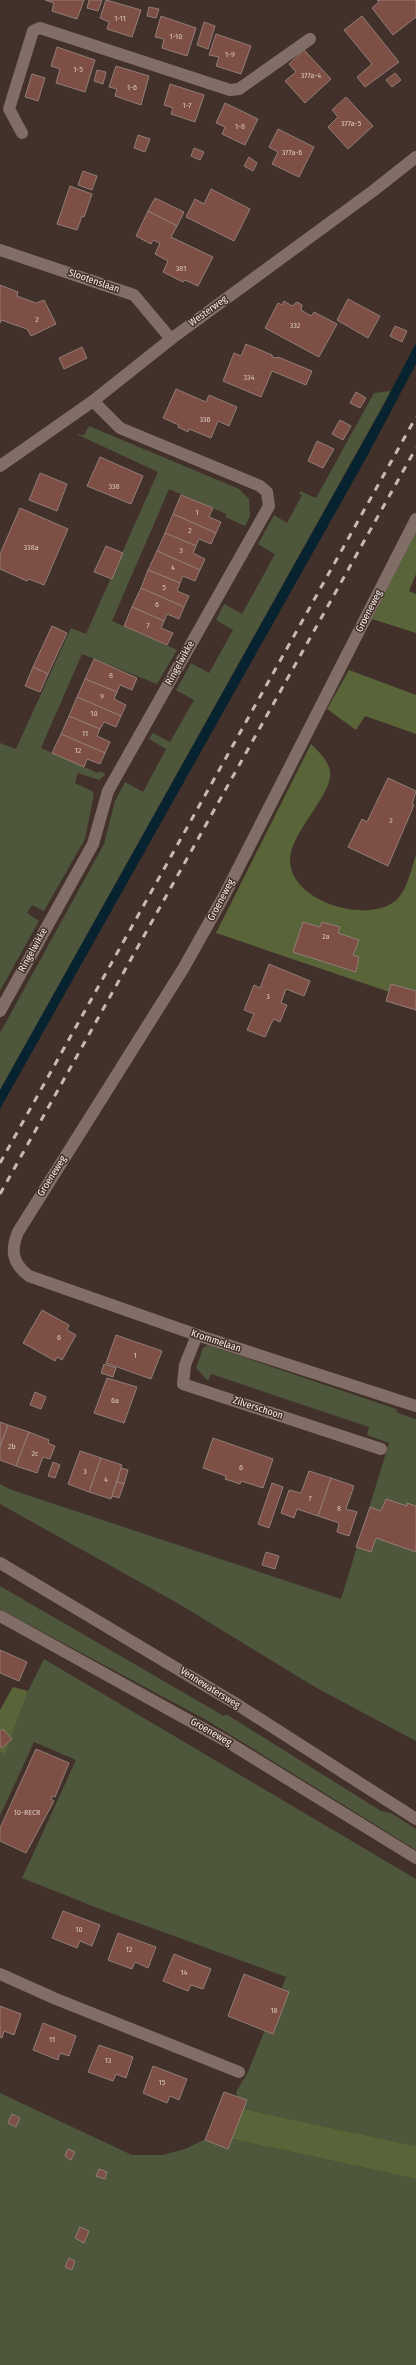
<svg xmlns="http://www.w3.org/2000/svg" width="416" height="2365" viewBox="0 0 416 2365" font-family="'Fira Sans Condensed',sans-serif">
  <rect width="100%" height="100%" fill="#41312a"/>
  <g fill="#4e563c">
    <path d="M391,391L0,1090V1033L104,844L115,801L125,782L143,792L166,749L149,739L153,733L170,742L194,700L176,690L191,663L209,673L233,630L216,620L224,604L242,614L275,554L258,544L274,515L287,523L302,495L299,494L300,491L316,498L374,393Z"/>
    <path d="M89,426L239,489L249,499L250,516L245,526L225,517L226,514L169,489L112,621L177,650L157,684L82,654L41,748L98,773L99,771L106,774L99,780L78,773L75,783L92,791L94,794L85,839L44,911L32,905L27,913L39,921L0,991V743L16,749L71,628L86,634L158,472L76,434L84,435Z"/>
    <path d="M208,1345L396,1409L398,1413L416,1419V1741L315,1687L179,1604L0,1504V1484L12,1490L341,1599L389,1443L367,1435L369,1427L211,1374L208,1381L196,1368L203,1348Z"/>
    <path d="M0,1586L224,1716L226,1714L381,1811L391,1813L416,1829V1850L208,1721L0,1609Z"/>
    <path d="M44,1659L416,1879V2146L234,2107L238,2099L236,2092L248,2072L286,1977L100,1909L22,1878L76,1760L34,1742L0,1816V1752L5,1753L28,1691Z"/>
    <path d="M0,2093L132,2155H162L185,2149L214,2135L416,2179V2365H0Z"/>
  </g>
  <g fill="#596539">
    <path d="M416,532V574L409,591L416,594V633L372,619Z"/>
    <path d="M349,670L416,695V734L365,716L356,730L327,709Z"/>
    <path d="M311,744C319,752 328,760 330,771C334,794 289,833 290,861C291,902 367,924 395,901C407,892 411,869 416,855V1001L216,933Z"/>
    <path d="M13,1687L28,1691L5,1754L0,1752V1710Z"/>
    <path d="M234,2107L416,2146V2179L214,2135Z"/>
  </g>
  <path fill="#07232f" d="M416,343V364L365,460L0,1109V1090L381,410Z"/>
  <g fill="#7e4f44" stroke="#927d78">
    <path d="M45,0H84L77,19L52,11L54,3Z"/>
    <path d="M89,0H102L98,11L87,8Z"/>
    <path d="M106,0L141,10L132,37L107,29L109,22L100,18Z"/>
    <path d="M377,0H416V17L393,35L372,8L379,2Z"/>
    <path d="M149,7L159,9L156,18L147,16Z"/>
    <path d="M161,16L196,28L187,56L162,48L164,39L155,37Z"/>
    <path d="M362,16L399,62L365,87L357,77L372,64L344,30Z"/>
    <path d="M204,22L215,26L208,49L197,45Z"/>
    <path d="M216,34L251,46L241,74L216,66L219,57L209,55Z"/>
    <path d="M57,47L95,60L85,92L56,83L60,69L51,66Z"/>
    <path d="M304,50L331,79L305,103L285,81L296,72L289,64Z"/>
    <path d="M116,66L149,76L141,105L115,96L117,89L109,87Z"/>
    <path d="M97,70L106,72L103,84L94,81Z"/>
    <path d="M395,73L401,80L392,87L386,80Z"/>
    <path d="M32,74L45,78L38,101L25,97Z"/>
    <path d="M170,84L204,95L195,122L171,114L173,108L164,105Z"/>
    <path d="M346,97L373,126L348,149L328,127L338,117L332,110Z"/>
    <path d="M225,103L258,119L245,145L222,134L225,127L216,123Z"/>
    <path d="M278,129L314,147L299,177L272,164L278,152L269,147Z"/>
    <path d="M138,135L150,139L145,152L134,148Z"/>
    <path d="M194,148L204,152L200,160L191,156Z"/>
    <path d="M249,157L257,163L253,171L244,166Z"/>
    <path d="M83,171L97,176L92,190L78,185Z"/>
    <path d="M70,186L92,194L84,217L82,216L77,230L57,224Z"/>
    <path d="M211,189L250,209L234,241L186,217L195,199L204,204Z"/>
    <path d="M155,198L184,212L177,226L148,211Z"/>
    <path d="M148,211L177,226L171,237L213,257L198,286L185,280L183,282L163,272L168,261L155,254L160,243L153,240L151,244L136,236Z"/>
    <path d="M0,285L18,292L17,296L36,303L44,300L56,324L31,336L27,329L1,320L0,323Z"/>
    <path d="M348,299L380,316L368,338L337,320Z"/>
    <path d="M284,301L292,306L297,302L302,305L301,310L311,316L314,312L337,324L319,357L265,328L278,303L282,305Z"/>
    <path d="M395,326L407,331L402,342L390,336Z"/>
    <path d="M246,344L272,355V357L277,358L278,357L312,371L306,385L272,371L261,397L223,381L234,353L241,356Z"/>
    <path d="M82,347L87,358L64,369L59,358Z"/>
    <path d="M176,389L206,402L209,395L237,407L229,426L218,421L211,438L189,429L188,432L178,427L179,425L163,418Z"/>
    <path d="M356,392L366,398L360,408L350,403Z"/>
    <path d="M340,420L351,426L343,440L332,434Z"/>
    <path d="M317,441L334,449L323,468L308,461Z"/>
    <path d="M100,457L143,476L131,504L87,486Z"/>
    <path d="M40,473L67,484L57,511L29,500Z"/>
    <path d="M181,495L213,508L209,517L221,522L216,533L173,514Z"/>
    <path d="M20,508L68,529L44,585L29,579L27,581L0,569V554Z"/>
    <path d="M173,514L216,533L211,544L199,539L196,546L165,533Z"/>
    <path d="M165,533L196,546L193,553L205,559L200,570L157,551Z"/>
    <path d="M106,546L123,553L112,579L94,572Z"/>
    <path d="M157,551L200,570L195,581L183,576L180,583L148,570Z"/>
    <path d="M148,570L180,583L177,591L189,596L184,607L141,588Z"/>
    <path d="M141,588L184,607L179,619L167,614L164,621L132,607Z"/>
    <path d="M132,607L164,621L161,628L173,633L167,645L124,626Z"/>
    <path d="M52,626L67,633L48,674L33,667Z"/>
    <path d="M94,659L137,678L132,690L120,685L117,692L85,679Z"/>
    <path d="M33,667L48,674L40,692L25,686Z"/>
    <path d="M85,679L117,692L114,699L126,705L121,716L77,697Z"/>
    <path d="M77,697L121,716L116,727L104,722L100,729L69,716Z"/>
    <path d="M69,716L100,729L97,736L110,742L105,753L61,734Z"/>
    <path d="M61,734L105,753L100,764L87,759L84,767L52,753Z"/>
    <path d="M388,778L416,791L412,805H414L388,866L348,847L362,819L367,822Z"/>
    <path d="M303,922L320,927L322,922L340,927L338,933L359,940L353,955L359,957L356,972L293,952Z"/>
    <path d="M269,964L310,981L304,996L286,989L281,1003L287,1005L280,1022L274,1019L272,1022L265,1037L247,1030L254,1014L244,1010L254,985L260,988Z"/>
    <path d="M391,984L416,991V1010L386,1001Z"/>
    <path d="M42,1310L69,1325L67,1330L76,1335L62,1360L57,1357L55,1361L23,1343Z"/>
    <path d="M116,1335L162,1351L151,1379L106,1363Z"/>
    <path d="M104,1364L116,1368L113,1377L101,1373Z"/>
    <path d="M107,1378L137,1387L124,1423L94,1413Z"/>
    <path d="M35,1392L46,1397L41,1409L30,1405Z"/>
    <path d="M0,1422L8,1425L0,1447Z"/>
    <path d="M8,1425L29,1432L16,1466L0,1460V1447Z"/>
    <path d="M29,1432L49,1440L48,1443L55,1446L50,1459L43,1457L37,1473L16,1466Z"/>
    <path d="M213,1438L273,1459L263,1488L241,1481L240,1484L225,1479L226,1476L203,1468Z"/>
    <path d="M80,1451L101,1458L89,1492L68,1484Z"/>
    <path d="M101,1458L122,1465L111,1499L89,1492Z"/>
    <path d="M53,1462L60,1465L55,1478L48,1476Z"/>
    <path d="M121,1468L128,1470L124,1484L117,1482Z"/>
    <path d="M309,1471L331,1478L318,1516L297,1509L294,1518L281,1513L289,1490L301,1493Z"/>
    <path d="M331,1478L354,1486L346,1509L357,1512L349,1536L337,1532L339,1523L318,1516Z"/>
    <path d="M117,1482L124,1484L119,1498L112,1496Z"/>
    <path d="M272,1483L283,1487L269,1528L258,1524Z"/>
    <path d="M386,1499L407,1506V1503L416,1506V1552L376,1538L371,1552L356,1547L370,1507L381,1511Z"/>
    <path d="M266,1552L279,1556L275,1569L262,1565Z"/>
    <path d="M0,1650L27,1662L19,1681L0,1673Z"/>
    <path d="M3,1729L12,1739L2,1748L0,1746V1731Z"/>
    <path d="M36,1749L69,1763L55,1797L52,1796L51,1799L54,1801L26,1853L0,1841V1828Z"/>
    <path d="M63,1911L100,1925L92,1946L80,1941L77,1948L52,1938Z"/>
    <path d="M118,1933L156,1947L148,1968L135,1962L132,1969L108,1960Z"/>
    <path d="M174,1954L211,1969L203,1989L191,1985L188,1991L163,1981Z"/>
    <path d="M244,1974L289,1992L273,2034L228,2016Z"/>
    <path d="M0,2006L21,2014L14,2035L4,2031L2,2038L0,2037Z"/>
    <path d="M43,2023L76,2036L69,2056L60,2053L58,2060L33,2050Z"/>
    <path d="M99,2045L133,2057L126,2078L116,2074L113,2081L88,2072Z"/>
    <path d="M153,2066L187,2079L179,2100L170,2096L167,2103L143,2093Z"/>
    <path d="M224,2092L247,2100L228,2149L205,2140Z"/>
    <path d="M12,2114L20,2118L16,2127L8,2123Z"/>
    <path d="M68,2149L75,2152L71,2160L65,2156Z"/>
    <path d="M99,2169L107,2172L105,2179L96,2176Z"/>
    <path d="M80,2227L89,2231L84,2243L75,2238Z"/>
    <path d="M69,2258L75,2261L72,2270L65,2267Z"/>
  </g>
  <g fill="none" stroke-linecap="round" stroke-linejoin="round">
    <g stroke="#816e67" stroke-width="12">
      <path d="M22,133L9,109L33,31L40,28L230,90L239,89L310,39"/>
      <path d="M0,250L134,295L171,339"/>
      <path d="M0,466L93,401L171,339L373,191L416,157"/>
      <path d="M416,519L224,896L183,969L18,1232C10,1251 13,1264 29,1276L197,1335L416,1406"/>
      <path d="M0,1011L93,844L108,791L269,506L267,492L260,486L120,428L93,401"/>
      <path d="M197,1335L185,1365L183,1384L381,1449"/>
      <path d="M0,1616L226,1741L416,1858"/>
      <path d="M0,1974L56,1999L239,2072"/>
    </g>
    <path stroke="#816e67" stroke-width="12" d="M0,1563L238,1705L416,1819"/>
    <g stroke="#c5b9b4" stroke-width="3" stroke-dasharray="7 7" stroke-linecap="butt">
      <path d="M0,1163L416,417"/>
      <path d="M0,1194L416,448"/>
    </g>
  </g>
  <g text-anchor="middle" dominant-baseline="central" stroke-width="3" stroke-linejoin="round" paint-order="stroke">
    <g font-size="8" fill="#d8c5be">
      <text x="120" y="18">1-11</text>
      <text x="176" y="36">1-10</text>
      <text x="230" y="54">1-9</text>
      <text x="78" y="69">1-5</text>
      <text x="311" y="75">377a-4</text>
      <text x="132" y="87">1-6</text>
      <text x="187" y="105">1-7</text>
      <text x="351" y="123">377a-5</text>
      <text x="240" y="126">1-8</text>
      <text x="292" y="152">377a-6</text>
      <text x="181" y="268">381</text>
      <text x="37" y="319">2</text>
      <text x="295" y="325">332</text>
      <text x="249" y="377">334</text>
      <text x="205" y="419">336</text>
      <text x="114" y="486">338</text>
      <text x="197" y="512">1</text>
      <text x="190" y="530">2</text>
      <text x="31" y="547">338a</text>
      <text x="181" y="550">3</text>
      <text x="173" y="567">4</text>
      <text x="164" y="587">5</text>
      <text x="157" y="604">6</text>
      <text x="148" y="625">7</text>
      <text x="111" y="675">8</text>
      <text x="102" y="696">9</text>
      <text x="94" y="713">10</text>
      <text x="85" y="733">11</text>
      <text x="78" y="750">12</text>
      <text x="391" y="820">2</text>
      <text x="326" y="936">2a</text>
      <text x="268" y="996">3</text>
      <text x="59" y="1337">6</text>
      <text x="135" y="1355">1</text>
      <text x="115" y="1400">6a</text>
      <text x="12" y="1446">2b</text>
      <text x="35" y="1453">2c</text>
      <text x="241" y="1467">6</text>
      <text x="85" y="1471">3</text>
      <text x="106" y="1479">4</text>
      <text x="310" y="1498">7</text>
      <text x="339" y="1508">8</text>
      <text x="27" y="1812">10-RECR</text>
      <text x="79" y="1929">10</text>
      <text x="129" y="1949">12</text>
      <text x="184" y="1972">14</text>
      <text x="274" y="2010">18</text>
      <text x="52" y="2039">11</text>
      <text x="108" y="2060">13</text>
      <text x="162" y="2082">15</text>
    </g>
    <g font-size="10" fill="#f6ece7" stroke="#41312a">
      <text transform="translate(94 281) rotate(19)">Slootenslaan</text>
      <text transform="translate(208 311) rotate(-36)">Westerweg</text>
      <text transform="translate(369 611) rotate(-63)">Groeneweg</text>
      <text transform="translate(180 663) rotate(-61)">Ringelwikke</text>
      <text transform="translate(221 900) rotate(-62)">Groeneweg</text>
      <text transform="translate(33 950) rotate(-61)">Ringelwikke</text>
      <text transform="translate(52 1176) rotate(-58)">Groeneweg</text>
      <text transform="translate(216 1341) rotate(18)">Krommelaan</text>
      <text transform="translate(258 1408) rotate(18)">Zilverschoon</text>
      <text transform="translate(210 1688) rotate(32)">Vennewatersweg</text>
      <text transform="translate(211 1732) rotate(30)">Groeneweg</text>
    </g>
  </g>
</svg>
